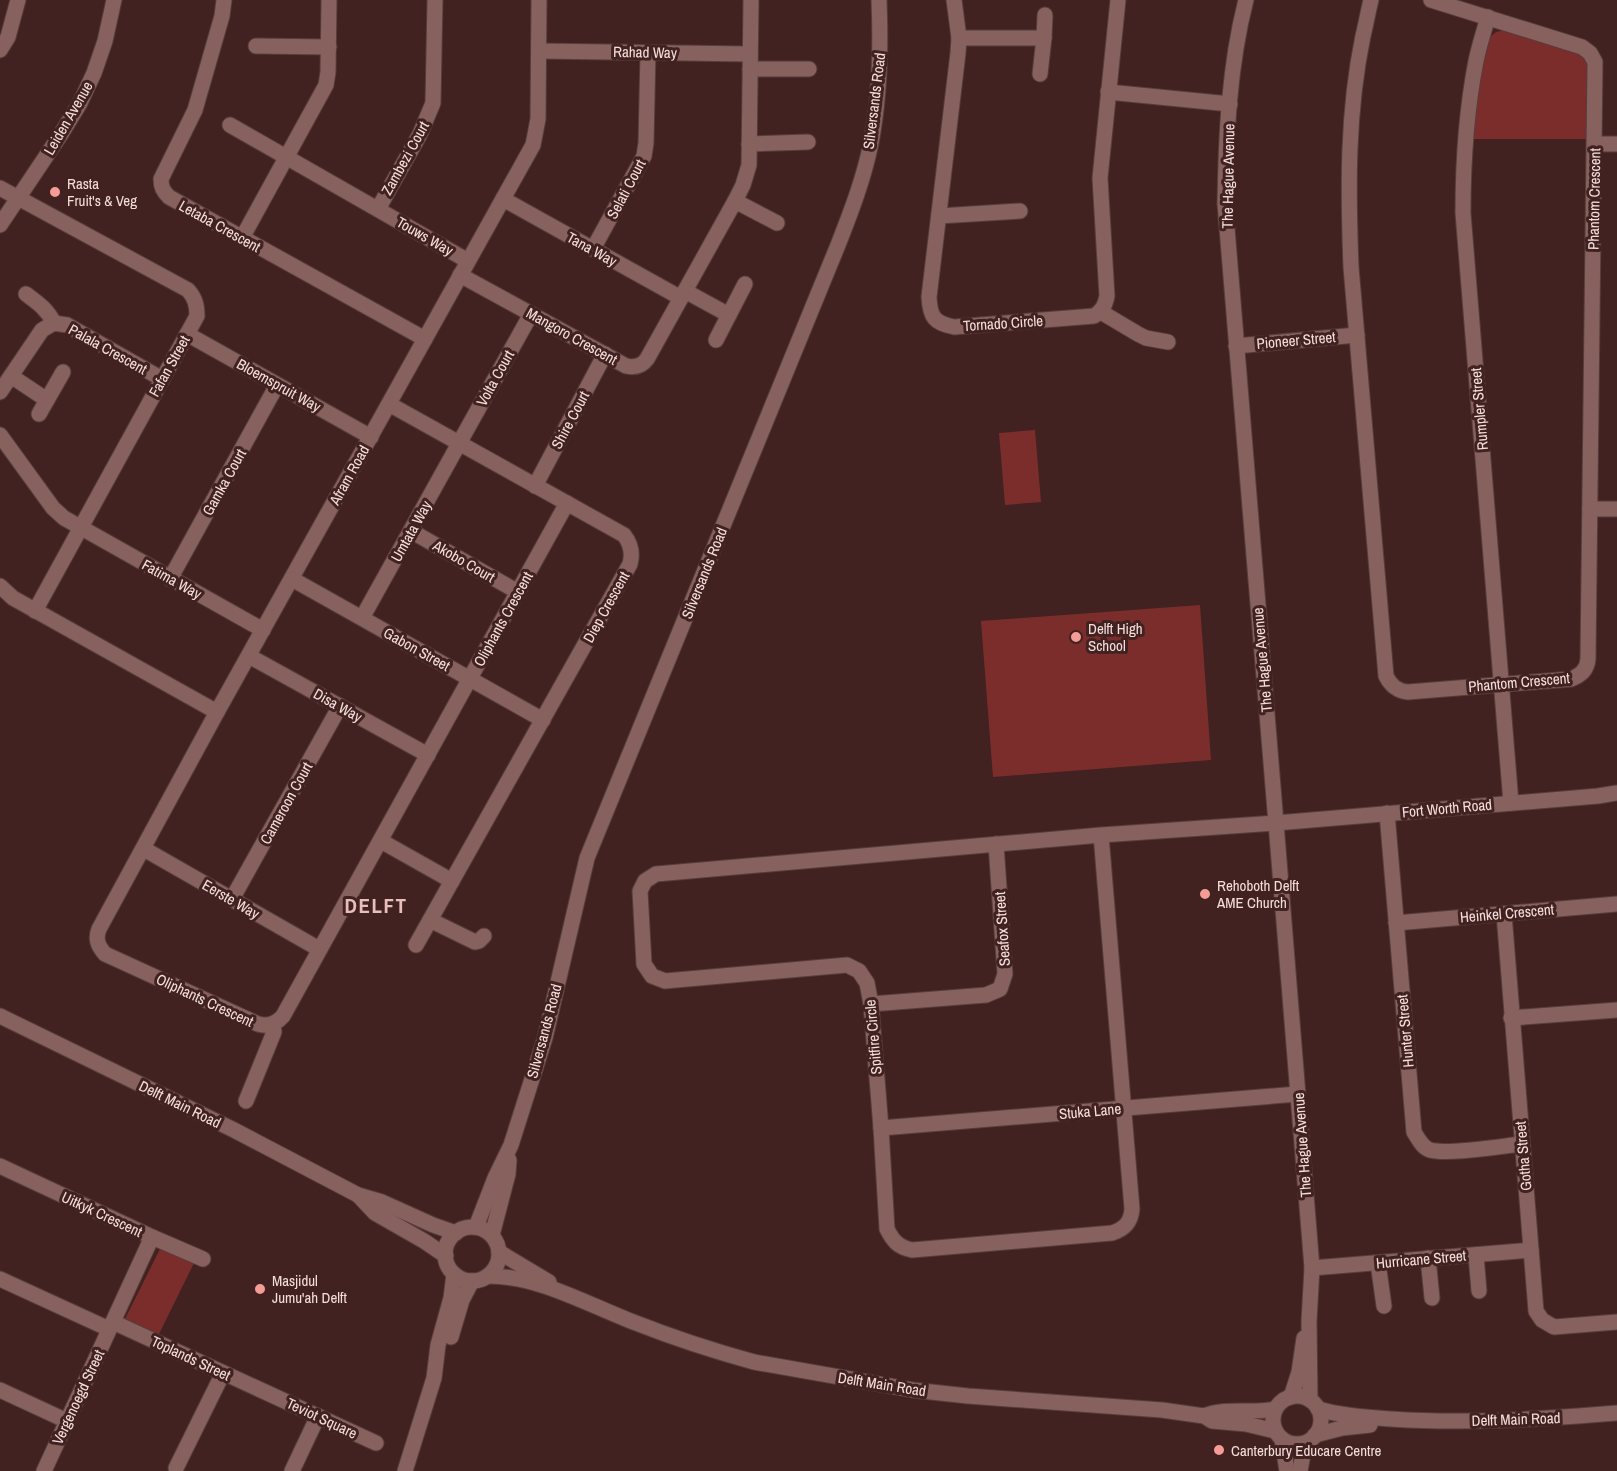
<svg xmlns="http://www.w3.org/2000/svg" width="1617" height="1471" viewBox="0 0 1617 1471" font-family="'Archivo Narrow',sans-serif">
  <rect width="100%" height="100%" fill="#412220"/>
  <g fill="#7b2d2c">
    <path d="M1506,30L1580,52L1588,62V139H1471L1477,82L1488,39L1496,32Z"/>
    <path d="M1035,430L1041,502L1005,505L999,433Z"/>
    <path d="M1200,605L1211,760L993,777L981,621Z"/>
    <path d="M161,1247L194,1263L158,1336L125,1319Z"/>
  </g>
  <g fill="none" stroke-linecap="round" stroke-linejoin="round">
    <defs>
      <g id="minor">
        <path d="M224,0L222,16L195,110L161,179C161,187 163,191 169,197L425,339"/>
        <path d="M539,0L538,119L533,145L217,712L99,929C95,939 98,946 105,954L258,1024C268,1027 276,1024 283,1016L567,503"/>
        <path d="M954,0L959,38L958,53L929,297C930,317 934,323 954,327L1094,316C1102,311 1105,306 1107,296L1100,178L1118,0"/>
        <path d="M1246,0C1229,66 1226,136 1225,204L1276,823L1312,1268L1309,1321L1310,1400"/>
        <path d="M1371,0C1368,12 1366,24 1363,36C1347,113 1348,189 1351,267L1386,676C1391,686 1397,691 1408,692L1571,679C1581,675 1587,670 1588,659L1595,62L1590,53L1582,47L1431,0"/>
        <path d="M1488,17C1484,31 1479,46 1476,61C1466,112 1463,162 1463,213L1511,803"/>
        <path d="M959,38H1044"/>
        <path d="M256,46L329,47"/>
        <path d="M0,50L8,37L18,0"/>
        <path d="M539,51L750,54"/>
        <path d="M750,69H809"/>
        <path d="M1040,74L1044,38L1045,15"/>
        <path d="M1108,92L1230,104"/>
        <path d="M230,125L468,261"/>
        <path d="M749,144L808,142"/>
        <path d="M1595,144H1617"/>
        <path d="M0,188L188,290C195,298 197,305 197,316L35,611"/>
        <path d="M503,199L681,298"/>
        <path d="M735,201L777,223"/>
        <path d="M378,209L420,134L433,103L435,0"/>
        <path d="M939,216L1020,211"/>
        <path d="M0,225L61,134L80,103L94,73L105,41L114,0"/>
        <path d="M242,238L326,85L328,72L329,0"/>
        <path d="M593,249L644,156L646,143L648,52"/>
        <path d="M460,275L626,366C635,368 642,366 647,359L735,201L743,185L749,165L751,0"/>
        <path d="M685,291L729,315"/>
        <path d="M26,294C38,303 47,309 54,323"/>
        <path d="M1101,312L1138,334L1146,338L1168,342"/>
        <path d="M187,334L371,437"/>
        <path d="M716,340L745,284"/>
        <path d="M1236,346L1357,335"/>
        <path d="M11,376L47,400"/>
        <path d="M0,392L42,330L54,323L67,325L162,379"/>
        <path d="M389,404L624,535C631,544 633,553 630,564L416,945"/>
        <path d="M39,414L63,372"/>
        <path d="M0,435L53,508L64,518L263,630"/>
        <path d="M535,486L605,354"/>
        <path d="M1590,509H1617"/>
        <path d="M411,531L518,592"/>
        <path d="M170,579L277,385"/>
        <path d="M292,579L543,720"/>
        <path d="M0,586L13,598L217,712"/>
        <path d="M362,618L531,314"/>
        <path d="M249,656L428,755"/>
        <path d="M1387,813L1414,1132C1419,1140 1422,1147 1430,1150C1447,1155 1502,1146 1522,1144"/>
        <path d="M1101,835L1132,1209C1131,1222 1125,1229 1112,1233L912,1250C898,1247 893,1241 887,1229L881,1128L871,1004L867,983L859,971L847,965L665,981L652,976L644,964L640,891L645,881L656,874L1101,835L1276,823L1598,796L1617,793"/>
        <path d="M381,841L452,881"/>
        <path d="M144,849L319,949"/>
        <path d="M232,899L340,706"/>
        <path d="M1504,914L1536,1311L1542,1320L1554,1327L1617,1322"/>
        <path d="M430,920L475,942L479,941L484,936"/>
        <path d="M1396,923L1617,904"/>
        <path d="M871,1004L986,995L1000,989L1005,974L996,844"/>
        <path d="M1511,1018L1617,1010"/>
        <path d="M246,1101L274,1032L273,1024"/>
        <path d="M881,1128L1298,1094"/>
        <path d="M0,1166L152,1237L44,1471"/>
        <path d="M152,1237L203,1259"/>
        <path d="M1476,1255L1479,1291"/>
        <path d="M1428,1258L1432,1298"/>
        <path d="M1378,1263L1384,1306"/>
        <path d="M1312,1268L1531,1250"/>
        <path d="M0,1279L109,1329"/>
        <path d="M113,1322L376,1443"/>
        <path d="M451,1337L462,1300L472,1281"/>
        <path d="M0,1390L67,1421"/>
        <path d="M1291,1397L1299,1372L1304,1338"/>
        <path d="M1282,1439L1287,1471"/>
        <path d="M176,1468L223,1373"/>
        <path d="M292,1471L318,1416"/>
        <path d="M405,1471L434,1378L438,1345L451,1298L454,1274"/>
        <path d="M1300,1471L1305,1443"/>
      </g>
      <g id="tertiary">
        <path d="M0,1016L234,1130L358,1195L382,1202L433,1225L456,1233"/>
        <path d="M358,1195L375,1213L424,1241L446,1256"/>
        <path d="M476,1227L495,1178L511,1145L545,1038L587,858L838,245C851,212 864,178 871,143C880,96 881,48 879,0"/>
        <circle cx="472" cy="1254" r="27"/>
        <path d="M492,1235L508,1174L509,1160"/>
        <path d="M499,1252L549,1282"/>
        <path d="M488,1276C540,1276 588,1305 636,1323C674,1338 714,1351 754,1362L913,1390L968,1396L1162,1410L1204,1416L1212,1421L1246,1424L1275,1431"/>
        <circle cx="1297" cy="1420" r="24"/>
        <path d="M1318,1409C1342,1416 1366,1417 1391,1419C1467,1424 1542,1419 1617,1413"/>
        <path d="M1204,1416C1227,1407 1251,1414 1275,1409"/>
        <path d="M1315,1435L1342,1428L1370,1425"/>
      </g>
    </defs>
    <use href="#minor" stroke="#573d3c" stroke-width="17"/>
    <use href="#tertiary" stroke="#573d3c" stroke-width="17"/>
    <use href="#minor" stroke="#86615e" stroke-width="15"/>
    <use href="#tertiary" stroke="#86615e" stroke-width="15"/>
  </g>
  <g fill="#f59c96" stroke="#412220" stroke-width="2">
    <circle cx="55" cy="192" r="6"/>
    <circle cx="1076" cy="637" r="6"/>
    <circle cx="1205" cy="894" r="6"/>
    <circle cx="260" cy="1289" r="6"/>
    <circle cx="1219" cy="1450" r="6"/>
  </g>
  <g text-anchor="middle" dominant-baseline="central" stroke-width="6" stroke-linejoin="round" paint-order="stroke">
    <g font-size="15" fill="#f4dedc" stroke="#412220">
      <text transform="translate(645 52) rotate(1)">Rahad Way</text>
      <text transform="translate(874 101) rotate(-83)">Silversands Road</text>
      <text transform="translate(68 118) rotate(-60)">Leiden Avenue</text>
      <text transform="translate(405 158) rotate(-61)">Zambezi Court</text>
      <text transform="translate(1228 176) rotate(-89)">The Hague Avenue</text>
      <text transform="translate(626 189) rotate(-62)">Selati Court</text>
      <text transform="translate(1594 199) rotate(-89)">Phantom Crescent</text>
      <text transform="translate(220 226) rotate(29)">Letaba Crescent</text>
      <text transform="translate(425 236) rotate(30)">Touws Way</text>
      <text transform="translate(592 249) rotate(29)">Tana Way</text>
      <text transform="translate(1003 323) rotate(-4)">Tornado Circle</text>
      <text transform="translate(572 336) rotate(29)">Mangoro Crescent</text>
      <text transform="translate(1296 340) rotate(-5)">Pioneer Street</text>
      <text transform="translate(108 349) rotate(29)">Palala Crescent</text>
      <text transform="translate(169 366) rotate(-61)">Fafan Street</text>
      <text transform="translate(495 378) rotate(-61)">Volta Court</text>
      <text transform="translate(279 385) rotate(29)">Bloemspruit Way</text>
      <text transform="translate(1479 409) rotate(-95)">Rumpler Street</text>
      <text transform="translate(570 420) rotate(-62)">Shire Court</text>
      <text transform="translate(349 475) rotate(-61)">Afram Road</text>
      <text transform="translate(224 482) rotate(-61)">Gamka Court</text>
      <text transform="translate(411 531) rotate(-61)">Umtata Way</text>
      <text transform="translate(464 561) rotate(30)">Akobo Court</text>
      <text transform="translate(704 573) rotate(-68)">Silversands Road</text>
      <text transform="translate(172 579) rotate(29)">Fatima Way</text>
      <text transform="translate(606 607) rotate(-61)">Diep Crescent</text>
      <text transform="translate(503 619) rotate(-61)">Oliphants Crescent</text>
      <text transform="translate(417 649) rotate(29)">Gabon Street</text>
      <text transform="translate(1262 660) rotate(-95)">The Hague Avenue</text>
      <text transform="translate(1519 682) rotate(-5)">Phantom Crescent</text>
      <text transform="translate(338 705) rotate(29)">Disa Way</text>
      <text transform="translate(286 803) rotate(-61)">Cameroon Court</text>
      <text transform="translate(1447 808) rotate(-5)">Fort Worth Road</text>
      <text transform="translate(231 899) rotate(30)">Eerste Way</text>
      <text transform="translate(1507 913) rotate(-5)">Heinkel Crescent</text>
      <text transform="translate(1002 929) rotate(-94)">Seafox Street</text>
      <text transform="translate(205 1000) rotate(25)">Oliphants Crescent</text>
      <text transform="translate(544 1031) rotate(-75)">Silversands Road</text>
      <text transform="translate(1405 1031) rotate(-95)">Hunter Street</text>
      <text transform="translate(873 1037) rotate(-95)">Spitfire Circle</text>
      <text transform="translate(180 1104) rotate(26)">Delft Main Road</text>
      <text transform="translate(1090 1111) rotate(-5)">Stuka Lane</text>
      <text transform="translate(1302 1145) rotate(-94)">The Hague Avenue</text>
      <text transform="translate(1523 1156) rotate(-95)">Gotha Street</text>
      <text transform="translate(102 1214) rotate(25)">Uitkyk Crescent</text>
      <text transform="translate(1421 1259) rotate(-5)">Hurricane Street</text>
      <text transform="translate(191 1358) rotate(25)">Toplands Street</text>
      <text transform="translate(882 1384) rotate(9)">Delft Main Road</text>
      <text transform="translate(78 1397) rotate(-65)">Vergenoegd Street</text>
      <text transform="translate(322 1418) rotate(25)">Teviot Square</text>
      <text transform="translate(1516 1419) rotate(-2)">Delft Main Road</text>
    </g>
    <g font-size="15" fill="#f4dedc" stroke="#412220" text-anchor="start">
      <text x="67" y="183">Rasta<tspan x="67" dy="17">Fruit's &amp; Veg</tspan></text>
      <text x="1088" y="628">Delft High<tspan x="1088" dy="17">School</tspan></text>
      <text x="1217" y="885">Rehoboth Delft<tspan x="1217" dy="17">AME Church</tspan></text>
      <text x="272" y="1280">Masjidul<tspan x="272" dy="17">Jumu'ah Delft</tspan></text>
      <text x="1231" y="1450">Canterbury Educare Centre</text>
    </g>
    <g font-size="21" font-weight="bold" letter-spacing="1.5" fill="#e8beba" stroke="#412220">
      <text x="376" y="905">DELFT</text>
    </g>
  </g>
</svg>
